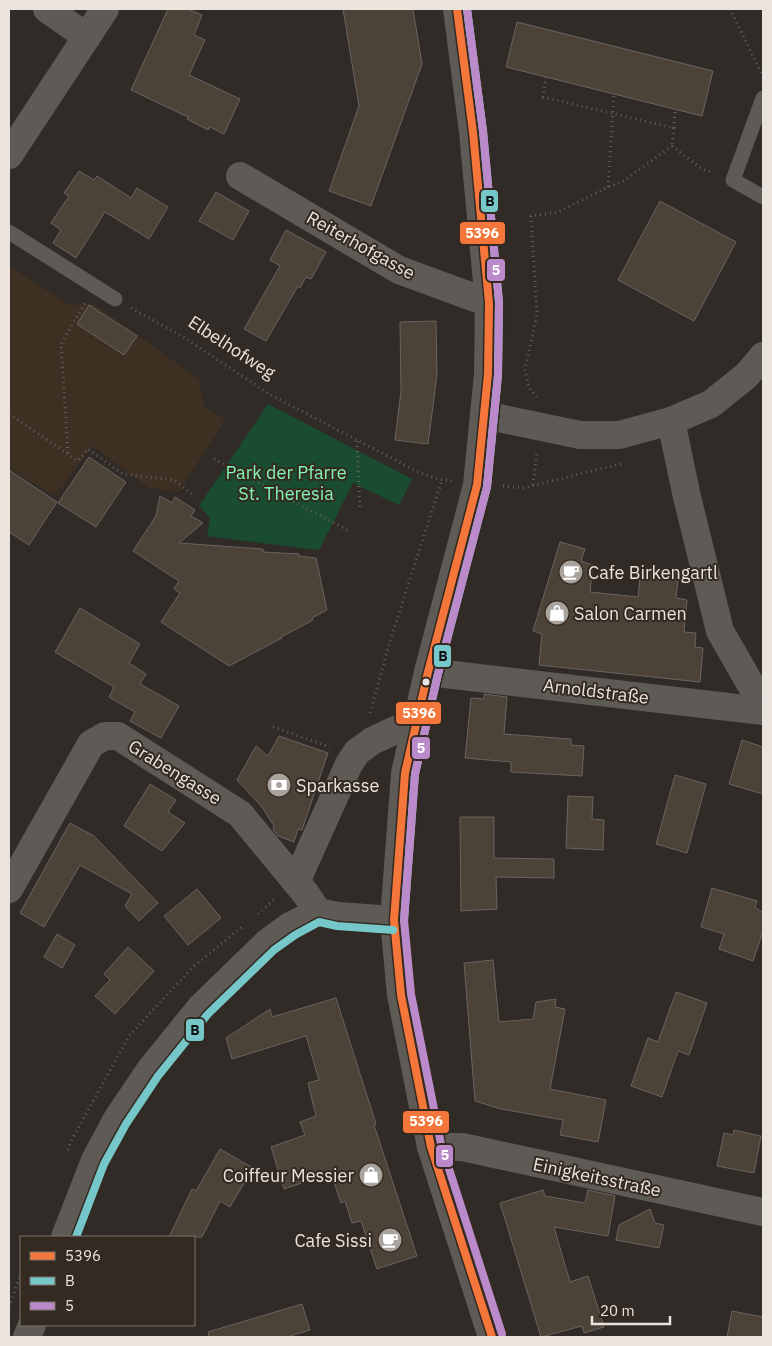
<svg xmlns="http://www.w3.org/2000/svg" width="772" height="1346" viewBox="0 0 772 1346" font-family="'IBM Plex Sans',sans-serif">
  <rect width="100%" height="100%" fill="#302b26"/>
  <path fill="#3d3023" d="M9,266L70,305L94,304L199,379L204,406L225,420L179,492L149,488L92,446L55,496L9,468Z"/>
  <path fill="#194c30" d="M268,404L412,479L399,505L353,483L319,550L207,536L210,518L199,506Z"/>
  <g fill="#4d4238" stroke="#696460">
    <path d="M168,9H188L202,15L194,35L205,40L189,75L240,99L224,134L210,127L208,130L187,119L188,117L131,90Z"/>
    <path d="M343,9H413L422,64L371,206L329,191L359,106Z"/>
    <path d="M517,22L713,71L702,116L506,67Z"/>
    <path d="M79,171L94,180L97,176L131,198L137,188L168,207L149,239L105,212L76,258L53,243L61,230L51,223L69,196L64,193Z"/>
    <path d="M216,192L249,211L233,240L199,221Z"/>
    <path d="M660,201L736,242L694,321L618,280Z"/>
    <path d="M286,230L326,252L311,279L306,277L300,288L298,286L266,341L244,329L280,266L270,260Z"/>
    <path d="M89,305L137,336L124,355L77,324Z"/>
    <path d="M436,321L437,375L428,444L395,440L401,391L400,322Z"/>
    <path d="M89,457L126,482L96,527L58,503Z"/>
    <path d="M9,470L57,502L29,545L9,532Z"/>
    <path d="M160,496L172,503L175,497L195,510L191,516L203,523L179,543L263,549V552L299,554L298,556L316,558L327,610L312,618L313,620L281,637L282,638L229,666L161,622L180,593L174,589L179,581L133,551L156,516Z"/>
    <path d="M560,542L585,549L581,561L593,565L590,592L638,597L641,568L679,572L676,598L687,600L684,632L696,633L695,647L703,648L700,682L539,665L542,634L533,631Z"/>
    <path d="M80,608L140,644L129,663L146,674L140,684L179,706L161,738L130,721L135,712L109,697L114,687L55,652Z"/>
    <path d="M484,694L507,697L504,734L571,739V745L584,746L582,776L511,772V762L465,758L471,698L484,699Z"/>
    <path d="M279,736L328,753L302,830L298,829L294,842L278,836L273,829L274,826L262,807L237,780L256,746L268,756Z"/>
    <path d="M742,740L763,747V794L729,784Z"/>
    <path d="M675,775L706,784L687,853L656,844Z"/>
    <path d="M150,784L176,800L168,812L185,823L162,851L124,826Z"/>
    <path d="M568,796L593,797L592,819L604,820L603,850L566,848Z"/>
    <path d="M460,817H494V858L554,859V878L496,877L497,909L461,911Z"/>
    <path d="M70,823L94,836L158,903L139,921L125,906L132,894L80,865L44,927L20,913Z"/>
    <path d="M712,888L757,901L755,907L763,913V931L753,961L719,949L724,934L701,927Z"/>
    <path d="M197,889L221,918L188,945L164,916Z"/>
    <path d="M57,934L75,945L62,968L44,957Z"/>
    <path d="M128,947L154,971L115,1014L95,996L110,980L104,974Z"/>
    <path d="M493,960L499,1022L533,1019L536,1002L556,999L555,1007L565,1009L550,1089L606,1100L598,1142L560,1135L563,1120L501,1109L475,1101L464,963Z"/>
    <path d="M676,992L707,1003L689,1055L678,1051L662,1097L631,1086L648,1038L658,1042Z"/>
    <path d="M336,998L376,1124L374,1125L417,1256L377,1269L361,1221L352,1223L345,1201L341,1203L331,1173L284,1189L271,1147L305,1135L300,1122L316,1116L308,1083L319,1080L306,1036L232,1059L226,1038L270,1009L272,1017Z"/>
    <path d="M734,1130L761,1136L754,1173L717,1166L724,1133L733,1135Z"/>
    <path d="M220,1149L253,1168L230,1207L220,1201L202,1237H169L192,1189L196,1191Z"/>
    <path d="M543,1190L545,1196L585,1203L588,1190L615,1196L608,1236L554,1227L570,1282L588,1276L604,1327L584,1333L582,1326L541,1337L500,1203Z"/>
    <path d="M650,1209L655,1223L664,1225L659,1248L616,1240L619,1225Z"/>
    <path d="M302,1304L310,1330L287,1337H209L208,1332Z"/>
    <path d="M732,1311L763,1317V1337H727Z"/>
  </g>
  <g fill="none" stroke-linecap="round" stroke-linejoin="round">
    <g stroke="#615e5b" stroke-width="3" stroke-dasharray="1 4" stroke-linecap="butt">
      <path d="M730,9L763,77"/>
      <path d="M546,77L543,97L674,128L672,146"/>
      <path d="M674,128L675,109"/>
      <path d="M672,146L702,169L713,173"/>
      <path d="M608,187L614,94"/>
      <path d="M131,308L185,338L269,394L418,472L438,479L452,481"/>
      <path d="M537,397L529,388L525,369L537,314L531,216L558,212L608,187L622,182L672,146"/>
      <path d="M9,414L78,461L88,449L123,474L174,480L192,494"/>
      <path d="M357,441L360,510"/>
      <path d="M68,453L61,344L85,303"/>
      <path d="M214,459L349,531"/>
      <path d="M533,485L537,452"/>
      <path d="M503,486L523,488L624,463"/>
      <path d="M370,713L391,638L442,480"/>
      <path d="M273,727L330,747"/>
      <path d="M258,914L276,898"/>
      <path d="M68,1150L71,1141L129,1036L193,967L243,926"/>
      <path d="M9,1307L21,1274"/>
    </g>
    <g stroke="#5e5a56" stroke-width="15">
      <path d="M763,98L733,180L763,197"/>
      <path d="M9,232L115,299"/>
    </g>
    <g stroke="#5e5a56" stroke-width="28">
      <path d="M47,9L87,37"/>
      <path d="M9,155L105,9"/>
      <path d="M240,176L399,270L489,303"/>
      <path d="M484,415L580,435H619L671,421L711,404L747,375L763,356"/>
      <path d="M671,421L687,497L720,631L763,706"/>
      <path d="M428,672L763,711"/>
      <path d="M296,882L349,764L357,752L372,741L417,720"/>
      <path d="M9,889L91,744L105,736H118L240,814L306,894L318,912"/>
      <path d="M431,1147H462L763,1212"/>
      <path d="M65,1237L95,1160L117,1119L150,1070L201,1007L268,942L290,926L318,912L338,916L394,920"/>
      <path d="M27,1337L32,1325"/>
    </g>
    <path stroke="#5e5a56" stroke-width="28" d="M457,9L473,132L489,303L488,374L477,485L428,672L405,773L394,920L401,995L431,1147L492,1337"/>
    <defs>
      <path id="bus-1" d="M457,9L473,132L489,303L488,374L477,485L428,672L405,773L394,920L401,995L431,1147L492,1337"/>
      <g id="bus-2">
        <path d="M404,921L415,774L438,674L487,487L498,375L499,302L483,131L467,9"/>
        <path d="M76,1237L104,1164L126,1124L158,1076L208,1014L274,950L295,935L319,922L337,926L393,930"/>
      </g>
      <path id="bus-3" d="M467,9L483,131L499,302L498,375L487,487L438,674L415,774L404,920L411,994L441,1144L502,1334"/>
    </defs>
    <use href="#bus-1" stroke="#342a22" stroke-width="11"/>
    <use href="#bus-2" stroke="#342a22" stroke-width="11"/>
    <use href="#bus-3" stroke="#342a22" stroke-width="11"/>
    <use href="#bus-1" stroke="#f5763a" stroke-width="8"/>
    <use href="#bus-2" stroke="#75c7c9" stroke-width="8"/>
    <use href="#bus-3" stroke="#ba8aca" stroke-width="8"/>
  </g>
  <defs>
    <symbol id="cafe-disc" viewBox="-11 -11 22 22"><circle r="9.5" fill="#a9a39e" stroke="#342a22"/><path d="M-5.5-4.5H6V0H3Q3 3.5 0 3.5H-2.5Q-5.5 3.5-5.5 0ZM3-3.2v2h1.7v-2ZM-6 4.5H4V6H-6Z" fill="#fff"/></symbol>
    <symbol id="shop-disc" viewBox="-11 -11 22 22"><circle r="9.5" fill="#a9a39e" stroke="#342a22"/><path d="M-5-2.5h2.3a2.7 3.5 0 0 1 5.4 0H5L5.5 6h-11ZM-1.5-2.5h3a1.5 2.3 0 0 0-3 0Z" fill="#fff"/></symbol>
    <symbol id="bank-disc" viewBox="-11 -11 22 22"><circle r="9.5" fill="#a9a39e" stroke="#342a22"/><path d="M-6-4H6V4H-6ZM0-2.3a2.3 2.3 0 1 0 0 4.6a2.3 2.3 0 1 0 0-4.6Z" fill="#fff"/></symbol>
  </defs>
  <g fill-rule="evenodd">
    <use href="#cafe-disc" x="557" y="558" width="28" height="28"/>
    <use href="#shop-disc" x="543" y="599" width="28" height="28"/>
    <use href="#bank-disc" x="265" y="771" width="28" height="28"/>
    <use href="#shop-disc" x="357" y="1161" width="28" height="28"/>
    <use href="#cafe-disc" x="376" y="1226" width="28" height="28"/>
  </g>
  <circle fill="#eae3de" stroke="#342a22" stroke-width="2" cx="426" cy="682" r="4.5"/>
  <g text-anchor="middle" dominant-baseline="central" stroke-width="4" stroke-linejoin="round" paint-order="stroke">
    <g font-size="18" fill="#eae3de" stroke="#342a22">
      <text transform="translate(361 245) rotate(29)">Reiterhofgasse</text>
      <text transform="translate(232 347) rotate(33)">Elbelhofweg</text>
      <text transform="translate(596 691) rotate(7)">Arnoldstraße</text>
      <text transform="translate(175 772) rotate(32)">Grabengasse</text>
      <text transform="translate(597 1177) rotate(12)">Einigkeitsstraße</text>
    </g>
    <g font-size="18" fill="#84f3b1" stroke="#342a22">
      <text x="286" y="472">Park der Pfarre<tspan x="286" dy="21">St. Theresia</tspan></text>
    </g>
    <g font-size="18" fill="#eae3de" stroke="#342a22" text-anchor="start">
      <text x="588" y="572">Cafe Birkengartl</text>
      <text x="574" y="613">Salon Carmen</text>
      <text x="296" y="785">Sparkasse</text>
      <text x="354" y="1175" text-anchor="end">Coiffeur Messier</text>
      <text x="372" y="1240" text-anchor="end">Cafe Sissi</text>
    </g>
  </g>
  <g stroke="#342a22" stroke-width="2">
    <rect x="480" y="189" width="19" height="24" rx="5" fill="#75c7c9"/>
    <rect x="459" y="221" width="47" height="24" rx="5" fill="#f5763a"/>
    <rect x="486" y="258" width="20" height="24" rx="5" fill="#ba8aca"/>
    <rect x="433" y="644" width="19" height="24" rx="5" fill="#75c7c9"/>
    <rect x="395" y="701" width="47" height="24" rx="5" fill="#f5763a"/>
    <rect x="411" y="736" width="20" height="24" rx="5" fill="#ba8aca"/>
    <rect x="185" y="1018" width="20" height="24" rx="5" fill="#75c7c9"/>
    <rect x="402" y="1110" width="48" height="24" rx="5" fill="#f5763a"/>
    <rect x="435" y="1144" width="19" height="24" rx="5" fill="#ba8aca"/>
  </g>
  <g font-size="14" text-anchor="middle" font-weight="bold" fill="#fff">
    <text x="482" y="238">5396</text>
    <text x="496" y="275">5</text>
    <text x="419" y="718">5396</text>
    <text x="421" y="753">5</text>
    <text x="426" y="1126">5396</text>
    <text x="445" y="1160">5</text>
  </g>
  <g font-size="14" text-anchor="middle" font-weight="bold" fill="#111">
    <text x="490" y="206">B</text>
    <text x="443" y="661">B</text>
    <text x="195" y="1035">B</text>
  </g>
  <rect width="772" height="1346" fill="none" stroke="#eae3de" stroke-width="20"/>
  <rect x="20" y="1236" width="175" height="90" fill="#342a22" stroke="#7d746d"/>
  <rect x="30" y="1252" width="25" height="8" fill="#f5763a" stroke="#7d746d"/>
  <text x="65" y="1261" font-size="15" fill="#eae3de">5396</text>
  <rect x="30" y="1277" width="25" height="8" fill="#75c7c9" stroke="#7d746d"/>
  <text x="65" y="1286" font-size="15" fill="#eae3de">B</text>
  <rect x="30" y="1302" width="25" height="8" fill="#ba8aca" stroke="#7d746d"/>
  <text x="65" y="1311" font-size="15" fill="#eae3de">5</text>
  <path d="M592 1316v8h78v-8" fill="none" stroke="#eae3de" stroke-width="2.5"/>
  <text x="600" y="1316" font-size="15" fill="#eae3de" stroke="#342a22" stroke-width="4" paint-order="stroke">20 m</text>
</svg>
